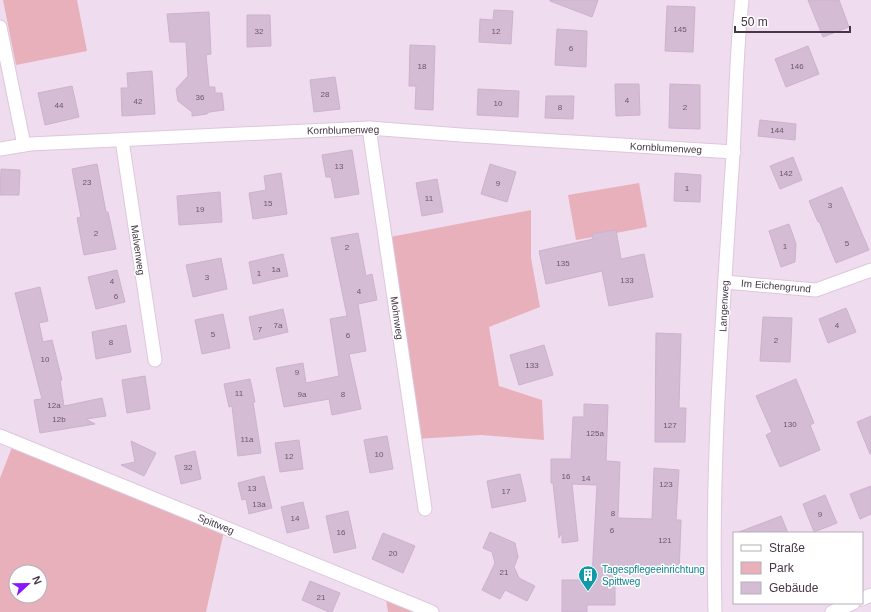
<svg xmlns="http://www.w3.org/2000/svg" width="871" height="612" viewBox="0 0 871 612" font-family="Helvetica,sans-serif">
  <rect width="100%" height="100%" fill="#f4e7f3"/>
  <path fill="#efdcee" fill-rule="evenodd" d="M0,0H871V612H433L385,593L388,612H206L225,527L14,442L0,478ZM734,533H862V603H734Z"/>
  <g fill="#e8b0bb" fill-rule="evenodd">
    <path d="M3,0H77L87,51L16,65Z"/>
    <path d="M639,183L647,227L616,233V230L592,234L593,237L576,240L568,195Z"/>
    <path d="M531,210V258L540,307L489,327L499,386L542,400L544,440L481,435L415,439L385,238Z"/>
    <path d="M14,442L225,527L206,612H0V478ZM16,572H40V596H16Z"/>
    <path d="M385,593L433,612H388Z"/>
  </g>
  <g fill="#d4bcd5" stroke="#cfb0d0">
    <path d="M550,0H598L592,17L550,1Z"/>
    <path d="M808,0H839L849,27L823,37Z"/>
    <path d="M667,6L695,7L693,52L665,51Z"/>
    <path d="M494,10L513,11L511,44L479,42L480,19L493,20Z"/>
    <path d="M209,12L211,54L206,55L209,87H215V93H222L224,110L209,112L207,114L192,116V112L178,101L176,89L188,76L186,42H170L167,14Z"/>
    <path d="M247,15H270L271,46L247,47Z"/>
    <path d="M557,29L587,31L586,67L555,65Z"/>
    <path d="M410,45L435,46L433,110L415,109L416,86H409Z"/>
    <path d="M808,46L819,74L786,87L775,59Z"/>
    <path d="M152,71L155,114L122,116L121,88H128L127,73Z"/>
    <path d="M335,77L340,109L314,112L310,80Z"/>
    <path d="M615,84H639L640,115L616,116Z"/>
    <path d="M670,84L700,85V129L669,128Z"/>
    <path d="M72,86L79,117L45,125L38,93Z"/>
    <path d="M478,89L519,91L518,117L477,115Z"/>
    <path d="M546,96H574L573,119L545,118Z"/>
    <path d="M760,120L796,124L795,140L758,136Z"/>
    <path d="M352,150L359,194L335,198L331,177H326L322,155Z"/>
    <path d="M793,157L802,180L780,189L770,166Z"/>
    <path d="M97,164L106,212H108L116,249L84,255L77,218L81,217L72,169Z"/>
    <path d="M490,164L516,172L507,202L481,194Z"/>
    <path d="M1,169L20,170L19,195H0Z"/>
    <path d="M281,173L287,214L253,219L249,193L266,190L264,176Z"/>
    <path d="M675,173L701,175L700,202L674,201Z"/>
    <path d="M437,179L443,212L422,216L416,183Z"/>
    <path d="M842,187L869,250L836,263L819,221L818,222L809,201Z"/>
    <path d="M220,192L222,222L179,225L177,196Z"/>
    <path d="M789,224L796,244L795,262L781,267L769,231Z"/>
    <path d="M616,230L621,259L644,254L653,297L609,306L602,271L546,284L539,251L593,239L592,234Z"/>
    <path d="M358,233L366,276L372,274L377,300L358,304L366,351L349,354L361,409L332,415L329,399L284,407L276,368L303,363L306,383L339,376L330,319L347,316L331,238Z"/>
    <path d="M283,254L288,276L253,284L249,262Z"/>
    <path d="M221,258L227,289L193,297L186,265Z"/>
    <path d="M117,270L125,302L96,309L88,277Z"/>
    <path d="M40,287L48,321L39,323L43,342L52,340L62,380H60L64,406L102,398L106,416L86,419L95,424L40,433L34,400L42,399L15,293Z"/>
    <path d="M846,308L856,332L828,343L819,319Z"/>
    <path d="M283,309L288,332L254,340L249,317Z"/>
    <path d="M223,314L230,348L202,354L195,320Z"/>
    <path d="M763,317L792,318L790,362L760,361Z"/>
    <path d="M126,325L131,352L96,359L92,332Z"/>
    <path d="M656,333L681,334L679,408H686L685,442H655Z"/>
    <path d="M544,345L553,375L519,385L510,355Z"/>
    <path d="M145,376L150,409L127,413L122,380Z"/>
    <path d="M250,379L255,402H253L261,453L238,456L232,406L229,407L224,384Z"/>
    <path d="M796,379L814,423L810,425L820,450L780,467L766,435L772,432L756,396Z"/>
    <path d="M584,404L608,405L606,461L620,462L618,518L652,519L654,468L679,470L676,520H681L679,574L615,571V605H587V612H562V580H585V577H592L597,485L572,484L578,541L562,543V532L559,538L553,483H551V459H571L573,417H584Z"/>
    <path d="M871,416V454H870L857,422Z"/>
    <path d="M387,436L393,469L370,473L364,440Z"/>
    <path d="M299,440L303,469L280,472L275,443Z"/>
    <path d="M131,441L156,453L144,476L121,465L135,462Z"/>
    <path d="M195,451L201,479L181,484L175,456Z"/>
    <path d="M520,474L526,501L492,508L487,481Z"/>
    <path d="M264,476L272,508L249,514L246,499L242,500L238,483Z"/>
    <path d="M871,486V514L860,519L850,494Z"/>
    <path d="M825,495L837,523L814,532L803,504Z"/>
    <path d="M303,502L309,528L287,533L281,507Z"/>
    <path d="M348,511L356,548L334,553L326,516Z"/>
    <path d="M781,516L788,533H739V532Z"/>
    <path d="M490,532L515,543L518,557L514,567L519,578L535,586L527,601L505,590L500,599L482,590L495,563L492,552L483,548Z"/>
    <path d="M383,533L415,546L403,573L372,559Z"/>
    <path d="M310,581L340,593L332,612H329L302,600Z"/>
  </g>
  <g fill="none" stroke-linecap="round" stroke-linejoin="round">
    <defs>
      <g id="street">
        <path d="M0,27L24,145"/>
        <path d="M369,128L425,509"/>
        <path d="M122,140L155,360"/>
        <path d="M0,149L30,144L369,128L461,135L734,152"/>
        <path d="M725,282L816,290L871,270"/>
        <path d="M0,436L432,612"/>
        <path d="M862,599L871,595"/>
        <path d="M715,612C711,469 722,327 731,184C736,123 735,61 742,0"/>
        <path d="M832,612L853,603"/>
      </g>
    </defs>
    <use href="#street" stroke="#ddc7dd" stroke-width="15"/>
    <use href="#street" stroke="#fff" stroke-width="13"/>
  </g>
  <defs>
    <symbol id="building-pin" viewBox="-11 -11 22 30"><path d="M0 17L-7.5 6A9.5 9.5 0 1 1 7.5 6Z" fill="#0f9aa8" stroke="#fff"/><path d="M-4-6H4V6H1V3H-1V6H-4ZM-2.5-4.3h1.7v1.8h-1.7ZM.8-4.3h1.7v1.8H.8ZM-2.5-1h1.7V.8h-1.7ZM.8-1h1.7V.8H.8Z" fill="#fff"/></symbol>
  </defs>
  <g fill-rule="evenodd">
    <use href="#building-pin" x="577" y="564" width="22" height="30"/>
  </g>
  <g text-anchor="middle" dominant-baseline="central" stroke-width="3" stroke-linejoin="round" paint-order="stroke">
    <g font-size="8" fill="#6a586a">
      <text x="680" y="29">145</text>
      <text x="259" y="31">32</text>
      <text x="496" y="31">12</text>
      <text x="571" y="48">6</text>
      <text x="422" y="66">18</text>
      <text x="797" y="66">146</text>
      <text x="325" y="94">28</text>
      <text x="200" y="97">36</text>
      <text x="627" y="100">4</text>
      <text x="138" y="101">42</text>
      <text x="498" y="103">10</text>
      <text x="59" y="105">44</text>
      <text x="560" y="107">8</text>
      <text x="685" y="107">2</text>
      <text x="777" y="130">144</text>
      <text x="339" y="166">13</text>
      <text x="786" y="173">142</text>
      <text x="87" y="182">23</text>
      <text x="498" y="183">9</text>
      <text x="687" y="188">1</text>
      <text x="429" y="198">11</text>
      <text x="268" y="203">15</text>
      <text x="830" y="205">3</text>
      <text x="200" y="209">19</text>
      <text x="96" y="233">2</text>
      <text x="847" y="243">5</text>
      <text x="785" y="246">1</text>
      <text x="347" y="247">2</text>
      <text x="563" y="263">135</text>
      <text x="276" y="269">1a</text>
      <text x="259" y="273">1</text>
      <text x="207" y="277">3</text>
      <text x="627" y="280">133</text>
      <text x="112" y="281">4</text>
      <text x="359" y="291">4</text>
      <text x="116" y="296">6</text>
      <text x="278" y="325">7a</text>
      <text x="837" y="325">4</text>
      <text x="260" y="329">7</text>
      <text x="213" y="334">5</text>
      <text x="348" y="335">6</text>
      <text x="776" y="340">2</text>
      <text x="111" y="342">8</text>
      <text x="45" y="359">10</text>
      <text x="532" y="365">133</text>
      <text x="297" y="372">9</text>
      <text x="239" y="393">11</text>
      <text x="302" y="394">9a</text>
      <text x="343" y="394">8</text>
      <text x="54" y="405">12a</text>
      <text x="59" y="419">12b</text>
      <text x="790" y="424">130</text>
      <text x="670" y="425">127</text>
      <text x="595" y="433">125a</text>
      <text x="247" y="439">11a</text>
      <text x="379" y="454">10</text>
      <text x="289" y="456">12</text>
      <text x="188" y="467">32</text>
      <text x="566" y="476">16</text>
      <text x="586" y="478">14</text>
      <text x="666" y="484">123</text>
      <text x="252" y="488">13</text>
      <text x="506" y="491">17</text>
      <text x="259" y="504">13a</text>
      <text x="613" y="513">8</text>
      <text x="820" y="514">9</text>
      <text x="295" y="518">14</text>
      <text x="612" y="530">6</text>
      <text x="341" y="532">16</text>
      <text x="665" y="540">121</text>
      <text x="393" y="553">20</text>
      <text x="504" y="572">21</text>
      <text x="321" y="597">21</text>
    </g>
    <g font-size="10" fill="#463647" stroke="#fff">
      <text transform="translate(343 130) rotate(-1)">Kornblumenweg</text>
      <text transform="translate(666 148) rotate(3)">Kornblumenweg</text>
      <text transform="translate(138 250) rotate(82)">Malvenweg</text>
      <text transform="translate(776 286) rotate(5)">Im Eichengrund</text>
      <text transform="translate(724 306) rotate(-87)">Langenweg</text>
      <text transform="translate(397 318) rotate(82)">Mohnweg</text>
      <text transform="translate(216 524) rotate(22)">Spittweg</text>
    </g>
    <g font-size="10" fill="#0d838f" stroke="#fff" text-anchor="start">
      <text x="602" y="569">Tagespflegeeinrichtung<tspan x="602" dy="12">Spittweg</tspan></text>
    </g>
  </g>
  <rect x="733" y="532" width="130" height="72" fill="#ffffff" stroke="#b5afb5"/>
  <rect x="741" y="545" width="20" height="6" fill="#ffffff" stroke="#b5afb5"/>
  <text x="769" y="552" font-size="12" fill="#463647">Straße</text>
  <rect x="741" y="562" width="20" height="12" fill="#e8b0bb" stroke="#b5afb5"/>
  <text x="769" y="572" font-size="12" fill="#463647">Park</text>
  <rect x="741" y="582" width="20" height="12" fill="#d4bcd5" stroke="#b5afb5"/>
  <text x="769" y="592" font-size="12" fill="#463647">Gebäude</text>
  <g transform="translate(28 584) rotate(68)"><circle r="19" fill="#ffffff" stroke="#b5afb5"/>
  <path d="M0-3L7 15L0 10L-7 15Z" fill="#8817fb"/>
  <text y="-6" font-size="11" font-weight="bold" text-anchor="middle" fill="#463647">N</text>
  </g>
  <path d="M735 26v6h115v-6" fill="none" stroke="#463647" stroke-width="2"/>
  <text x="741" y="26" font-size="12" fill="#463647" stroke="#ffffff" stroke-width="3" paint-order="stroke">50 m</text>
</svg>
